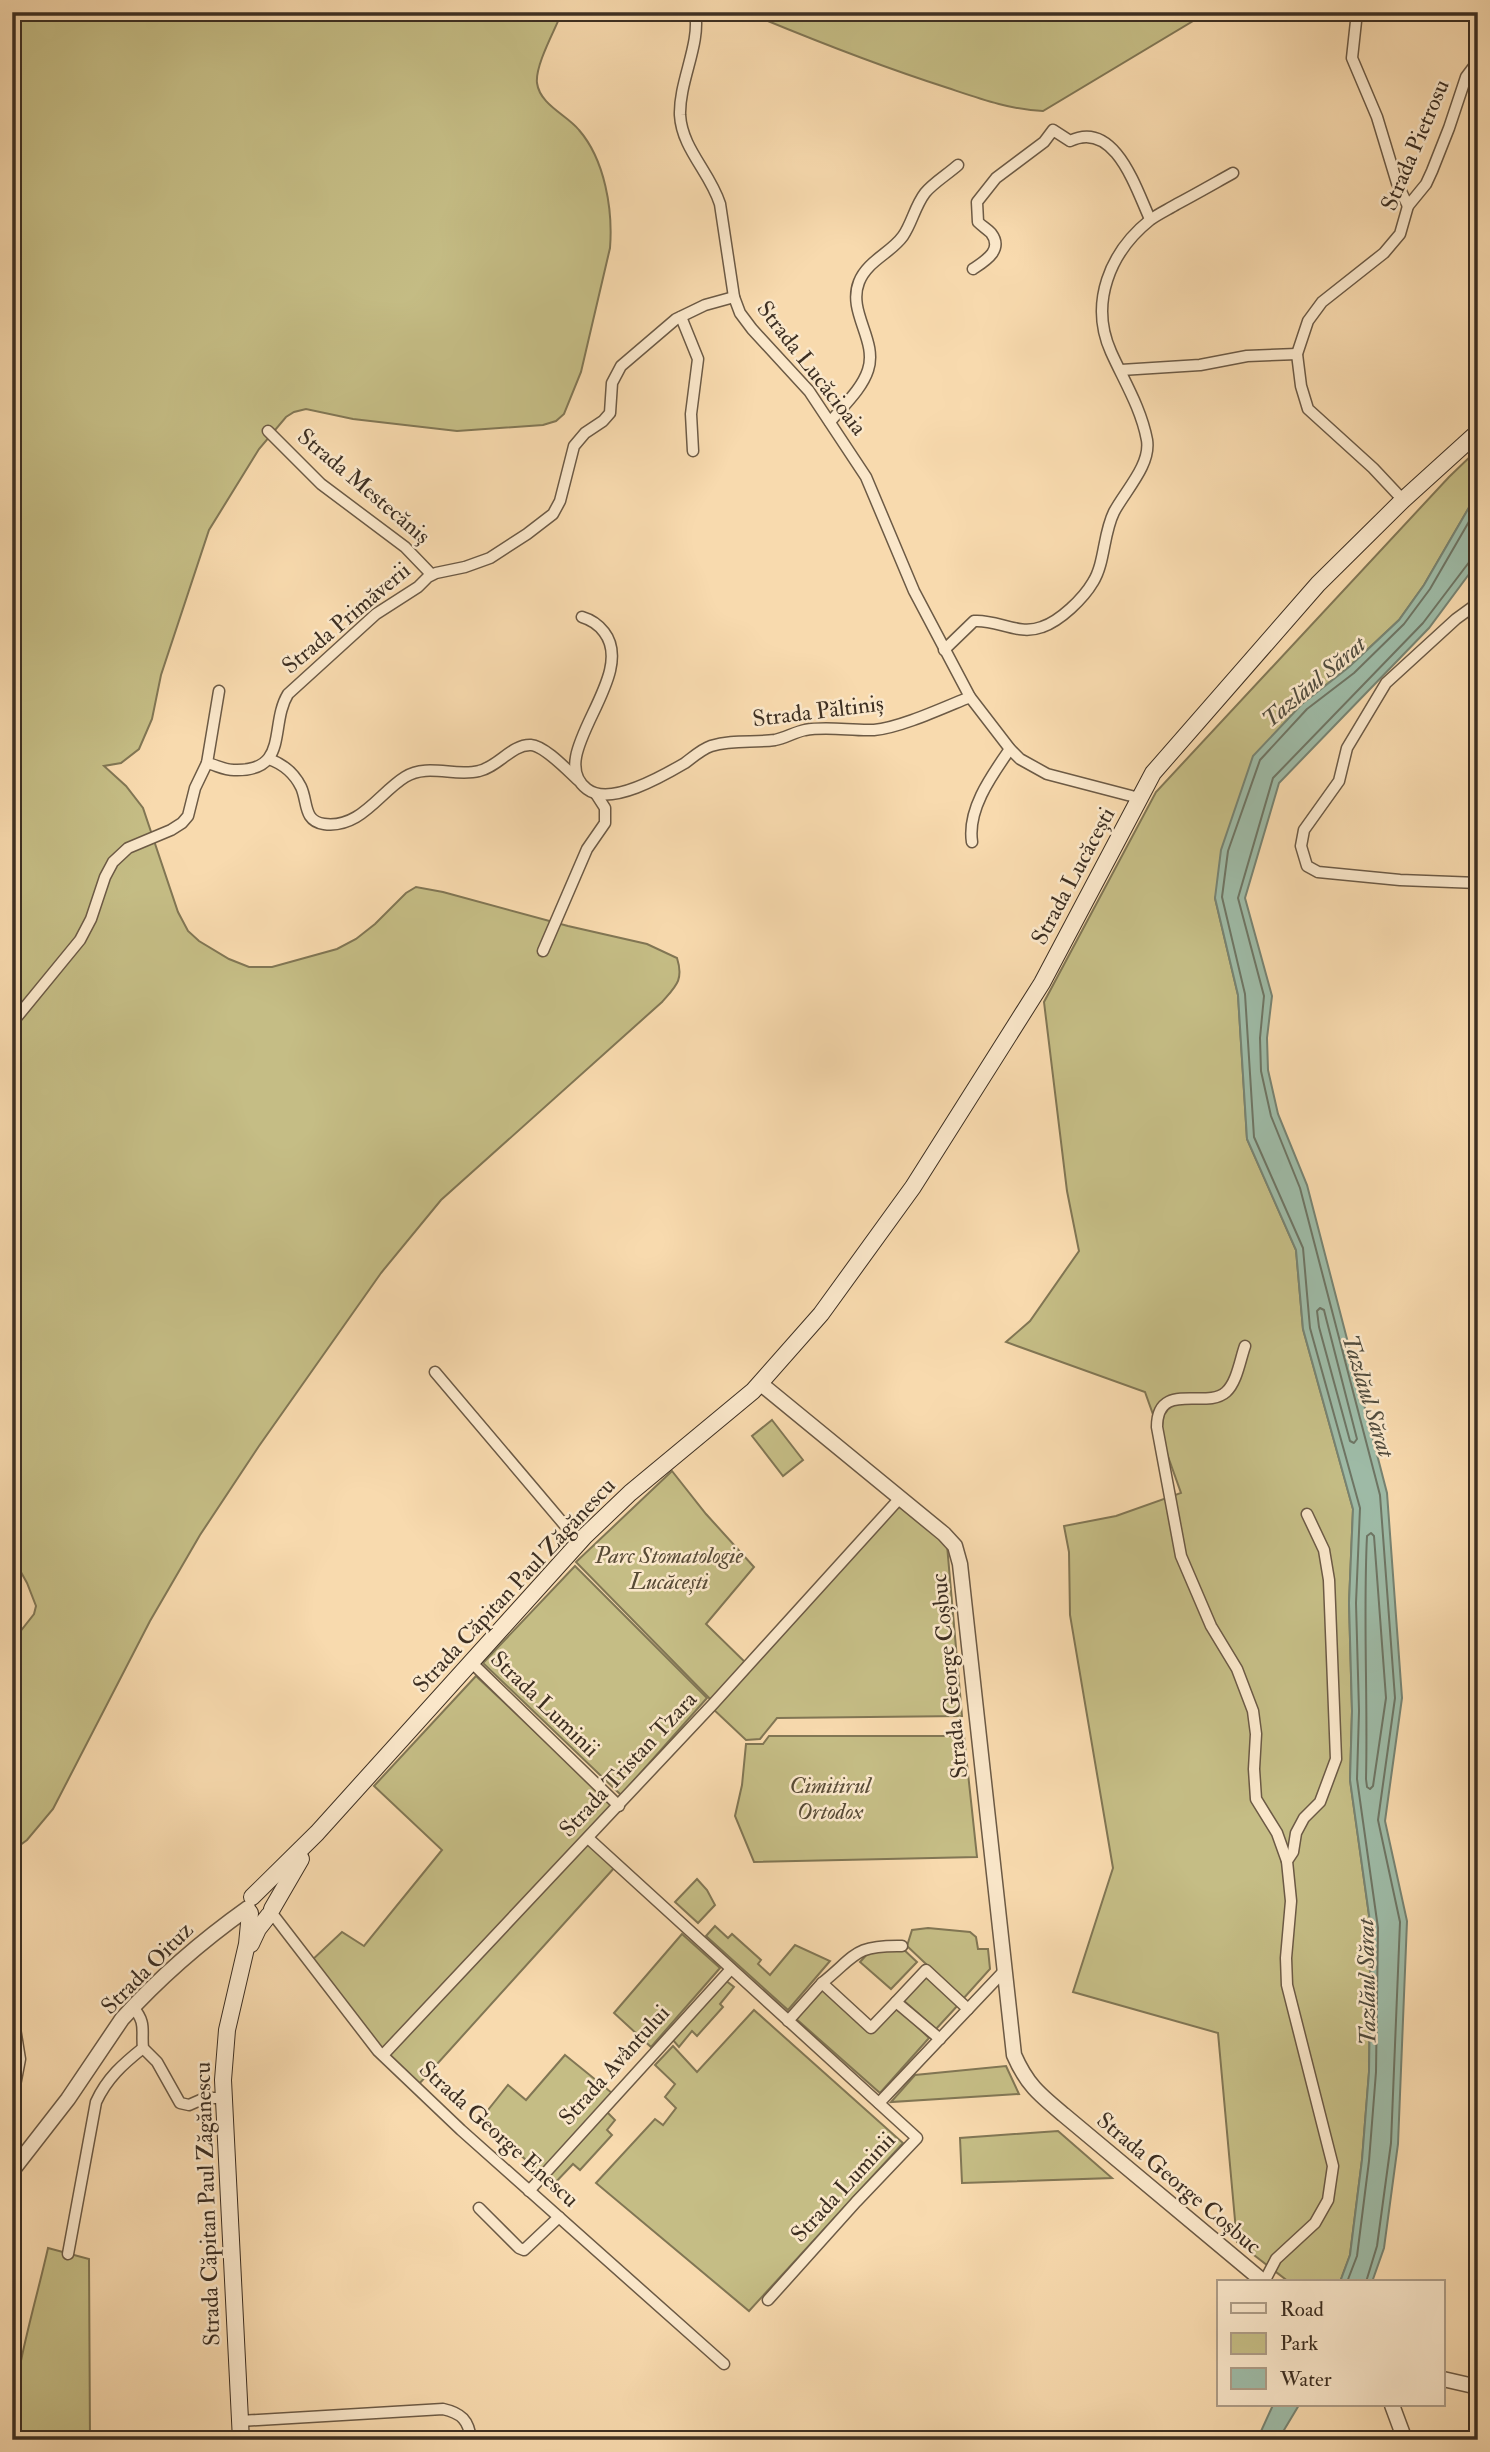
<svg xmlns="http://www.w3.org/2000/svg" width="1490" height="2452" viewBox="0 0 1490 2452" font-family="'IM FELL Double Pica',serif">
  <rect width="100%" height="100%" fill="#f8daae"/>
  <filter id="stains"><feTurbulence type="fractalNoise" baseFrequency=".00286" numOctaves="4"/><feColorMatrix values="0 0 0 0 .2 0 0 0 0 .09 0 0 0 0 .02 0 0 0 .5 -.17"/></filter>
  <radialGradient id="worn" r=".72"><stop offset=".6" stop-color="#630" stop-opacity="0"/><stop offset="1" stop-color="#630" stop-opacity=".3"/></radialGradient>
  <g fill="#c5bd85" stroke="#817654" stroke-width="2">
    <path d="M12,12H562C555,30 535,65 537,83C540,105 567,115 579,130C605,160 613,210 610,248L581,372L564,414L556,421L543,425L457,431L353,419L306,409L294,412L286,417L259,449L209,530L161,675L152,719L139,749L121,763L104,766L126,786L143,808L178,912L188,931L199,941L229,959L249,967H272L337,949L356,939L375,924L406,893L416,887L443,892L568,926L647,944L677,958C684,980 676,986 662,1002L441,1200L381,1273L259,1446L200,1535L150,1621L53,1809L27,1840L12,1851V1642L34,1614L36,1606L27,1583L12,1556Z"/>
    <path d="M746,12H1208L1043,111C1011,110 978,98 948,88C879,66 813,40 746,12Z"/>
    <path d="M1478,449V492L1424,585L1399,620L1349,667L1302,704L1215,898L1238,995L1247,1139L1296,1250L1303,1329L1353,1509L1349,1603L1352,1711L1350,1780L1371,1929L1369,2072L1362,2160L1350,2255L1340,2282H1289L1237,2242L1218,2033L1073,1992L1113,1868L1070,1615L1069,1552L1064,1526L1116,1516L1181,1493L1145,1392L1006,1342L1030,1321L1079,1251L1067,1191L1044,1002L1156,792L1449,477Z"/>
    <path d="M772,1420L803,1460L783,1476L752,1436Z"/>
    <path d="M672,1471L706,1514L754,1567L706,1624L748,1665L714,1703L576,1562Z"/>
    <path d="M896,1504L947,1545L962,1716L777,1718L760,1739L746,1740L712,1708Z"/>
    <path d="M575,1566L707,1698L621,1795L483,1663Z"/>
    <path d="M476,1676L612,1804L383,2050L311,1961L342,1932L364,1946L442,1850L374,1786Z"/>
    <path d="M769,1736H964L977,1857L754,1862L735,1816L742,1785L746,1744H763Z"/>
    <path d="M587,1843L615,1867L419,2084L389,2054Z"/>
    <path d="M697,1879L707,1890L715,1905L698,1923L675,1902Z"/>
    <path d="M715,1926L728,1938L732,1934L761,1960L758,1964L770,1975L795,1945L830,1961L788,2010L706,1936Z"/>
    <path d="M928,1928L970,1932L976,1937L978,1949H988L990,1969L963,1999L907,1946L912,1930Z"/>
    <path d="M682,1934L720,1968L651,2047L614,2013Z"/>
    <path d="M901,1947L917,1962L891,1989L860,1962L870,1951Z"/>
    <path d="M926,1974L959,2004L936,2029L903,2000Z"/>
    <path d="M725,1980L734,1987L720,2004L723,2007L697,2036L692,2031L679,2047L672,2039Z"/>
    <path d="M822,1987L871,2031L896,2006L929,2038L880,2093L794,2017Z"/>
    <path d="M754,2010L903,2143L749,2311L596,2183L655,2119L663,2125L676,2108L665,2097L675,2084L655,2065L673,2046L697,2072Z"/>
    <path d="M565,2055L612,2093L541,2173L480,2120L508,2085L526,2100Z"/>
    <path d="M1006,2066L1019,2094L891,2102L915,2075Z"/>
    <path d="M606,2111L615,2120L607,2130L612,2135L580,2170L573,2164L553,2185L546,2177Z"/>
    <path d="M1058,2131L1112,2178L962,2183L960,2138Z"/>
    <path d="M48,2248L89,2259L90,2440H12C12,2375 34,2311 48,2248Z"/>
  </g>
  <g fill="#9ebba7" stroke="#778372" stroke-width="2">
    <path d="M1478,492V562L1429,628L1279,783L1245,898L1272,996L1267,1038L1268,1070L1278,1114L1307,1185L1387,1493L1402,1698L1385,1821L1407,1921L1398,2144L1384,2248L1372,2282H1340L1350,2255L1362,2160L1369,2072L1371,1929L1350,1780L1352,1711L1349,1603L1353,1509L1303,1329L1296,1250L1247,1139L1238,995L1215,898L1221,850L1253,756L1302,704L1349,667L1399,620L1424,585Z"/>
    <path d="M1273,2405H1299L1278,2440H1257Z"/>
  </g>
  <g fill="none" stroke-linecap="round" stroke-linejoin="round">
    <g stroke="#6e7564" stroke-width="2">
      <path d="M1320,1308L1324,1310L1327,1322L1357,1439L1354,1443L1350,1441L1319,1327L1317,1311Z"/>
      <path d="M1371,1533L1374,1536L1386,1698L1373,1786L1370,1789L1367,1787L1366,1779C1368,1698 1363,1617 1367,1536Z"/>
      <path d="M1347,2282L1357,2256L1369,2161L1376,2072L1378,1928L1357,1779L1359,1711L1356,1603L1360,1508L1310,1328L1303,1248L1254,1137L1245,994L1222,897L1228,851L1260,760L1307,709L1354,673L1404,624L1430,589L1478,506"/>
      <path d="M1366,2282L1377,2246L1391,2143L1400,1922L1378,1820L1395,1698L1380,1495L1300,1188L1271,1116L1261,1071L1260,1038L1264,996L1238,898L1273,778L1423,623L1470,561L1478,559"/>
    </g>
    <defs>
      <g id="minor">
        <path d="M695,12C701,44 679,81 680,115C682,149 710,172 720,204L734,297L740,313L752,329L809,391L866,477L914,591L970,697L1010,749L1020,759L1047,774L1139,798"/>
        <path d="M1357,12L1352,58L1377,117L1397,183L1408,206"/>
        <path d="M973,269C985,261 1004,250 991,233C987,229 982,226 978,222L977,202L996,178L1044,142L1053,130L1070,141C1115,119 1136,189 1150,219"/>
        <path d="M681,317L698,359L691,414L693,451"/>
        <path d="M1121,370L1200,365L1247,356L1297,354"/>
        <path d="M830,422C843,406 862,389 868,370C878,340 847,312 859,282C867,261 891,253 903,236C912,223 915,206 925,193C933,183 948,174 958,165"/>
        <path d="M268,431L321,484L405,547L431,574"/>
        <path d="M1403,500L1373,468L1308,409L1301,386L1297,354L1308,321L1322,302L1384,253L1400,234L1408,206L1426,184L1432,171L1449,128L1466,77L1478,61"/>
        <path d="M1478,603L1456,619L1386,683L1347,748L1339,781L1304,830L1301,846L1307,866L1318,872L1400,880L1478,883"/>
        <path d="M582,617C592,620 598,624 604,632C639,677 543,756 587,789C610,807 663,776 685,763C693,757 702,749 711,746C733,739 753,743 775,740C785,738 795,732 805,730C828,726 851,731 874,730C900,728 945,707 970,697"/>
        <path d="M944,650L974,621C997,619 1018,636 1042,627C1060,621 1083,599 1093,582C1105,563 1103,534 1114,512C1125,491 1151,465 1147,440C1141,408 1124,381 1111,352C1089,303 1110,252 1150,220C1158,214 1169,209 1177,204C1196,194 1215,183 1233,173"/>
        <path d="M269,759C283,764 294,773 301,787C308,802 303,821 324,824C360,829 379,793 405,777C427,763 455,777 479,771C498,767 512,744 531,745C545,746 568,771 578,780"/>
        <path d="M207,763C216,765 224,770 234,770C290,772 269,725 288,694L376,614L418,587L428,577L436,573L465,567L490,558L527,534L553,514L560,501L574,446L585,433L603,421L610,413L612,383L621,366L676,319L705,305L734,297"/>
        <path d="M972,842C967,809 992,775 1010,749"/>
        <path d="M543,951L587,849L605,823V808L596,794"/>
        <path d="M12,1023L80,940L91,919L105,877L113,862L128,848L171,830L182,823L188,816L195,788L207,763L219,691"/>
        <path d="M1245,1346C1240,1360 1237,1382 1226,1392C1206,1410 1157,1380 1157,1427L1181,1556L1211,1626L1237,1669L1253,1711L1256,1734L1254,1769L1256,1799L1277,1833L1287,1861"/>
        <path d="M435,1372L579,1542"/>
        <path d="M471,1662L619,1806"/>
        <path d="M588,1838L917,2138L856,2202L768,2300"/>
        <path d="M271,1912L378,2051L461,2130L724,2364"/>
        <path d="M822,1983C856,1956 853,1945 902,1946"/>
        <path d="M133,2007C147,2024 141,2030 143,2048L157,2062L180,2103L189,2105L205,2098H223"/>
        <path d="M12,2010L20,2059L12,2101"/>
        <path d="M788,2021L822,1983L871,2028L896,2002"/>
        <path d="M940,2039L896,2002L926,1970L968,2009"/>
        <path d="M383,2055L714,1703L900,1498"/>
        <path d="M879,2103L1005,1970"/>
        <path d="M529,2191L731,1969"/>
        <path d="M479,2208L519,2248L524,2250L559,2217"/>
        <path d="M68,2254L96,2102C107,2078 123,2064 143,2048"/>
        <path d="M1264,2282L1276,2259L1315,2223L1328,2200L1333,2166L1287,1985L1286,1958L1291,1901L1287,1861L1293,1852L1296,1833L1304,1818L1320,1802L1336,1759L1329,1580L1324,1550L1307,1514"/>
        <path d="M240,2421L443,2409C461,2413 469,2420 471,2440"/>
      </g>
      <g id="tertiary">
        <path d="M761,1384L944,1534L955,1546L960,1564L1014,2055C1027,2085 1040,2095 1064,2115L1264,2282"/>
        <path d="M12,2171L68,2099L122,2019C159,1978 203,1940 248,1908"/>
        <path d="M1443,2379L1478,2387"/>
        <path d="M1392,2405L1405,2440"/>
      </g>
      <g id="secondary">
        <path d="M252,1897L317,1833L585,1536L630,1493L753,1391L821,1314L913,1187L1042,983L1153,773L1318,584L1403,500L1478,432"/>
        <path d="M272,1909L301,1859"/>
        <path d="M251,1944L258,1929L269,1915"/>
        <path d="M241,2440L223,2080L227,2030L247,1944L250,1913"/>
      </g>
    </defs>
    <use href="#minor" stroke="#6c5a45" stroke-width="13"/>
    <use href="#tertiary" stroke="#6c5a45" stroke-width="17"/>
    <use href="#secondary" stroke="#3d2f22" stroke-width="18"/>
    <use href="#minor" stroke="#fae7ca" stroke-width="10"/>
    <use href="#tertiary" stroke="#fae7ca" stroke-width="14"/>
    <use href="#secondary" stroke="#fae7ca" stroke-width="16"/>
  </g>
  <g text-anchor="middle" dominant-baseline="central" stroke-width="5" stroke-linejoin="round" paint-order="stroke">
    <g font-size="23" fill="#3d2f22" stroke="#fae7ca">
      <text transform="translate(1415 145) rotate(-67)">Strada Pietrosu</text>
      <text transform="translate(812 368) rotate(52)">Strada Lucăcioaia</text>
      <text transform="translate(364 486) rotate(40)">Strada Mestecăniș</text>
      <text transform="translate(346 618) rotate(-40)">Strada Primăverii</text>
      <text transform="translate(818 711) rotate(-7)">Strada Păltiniș</text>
      <text transform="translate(1073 876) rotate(-62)">Strada Lucăcești</text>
      <text transform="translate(514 1585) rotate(-47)">Strada Căpitan Paul Zăgănescu</text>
      <text transform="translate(949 1676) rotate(-96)">Strada George Coșbuc</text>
      <text transform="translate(545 1704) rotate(44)">Strada Luminii</text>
      <text transform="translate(628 1764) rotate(-47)">Strada Tristan Tzara</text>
      <text transform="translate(147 1968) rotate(-45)">Strada Oituz</text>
      <text transform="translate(614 2065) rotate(-48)">Strada Avântului</text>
      <text transform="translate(499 2134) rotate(42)">Strada George Enescu</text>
      <text transform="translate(1179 2183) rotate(40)">Strada George Coșbuc</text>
      <text transform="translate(843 2187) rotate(-47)">Strada Luminii</text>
      <text transform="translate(207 2204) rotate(-92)">Strada Căpitan Paul Zăgănescu</text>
    </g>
    <g font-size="23" font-style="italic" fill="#584b36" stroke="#fae7ca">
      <text x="669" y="1555">Parc Stomatologie<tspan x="669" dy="26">Lucăcești</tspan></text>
      <text x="830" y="1785">Cimitirul<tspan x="830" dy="26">Ortodox</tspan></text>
    </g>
    <g font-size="24" font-style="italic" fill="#504b3d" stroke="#fae7ca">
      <text transform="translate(1314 682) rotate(-40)">Tazlăul Sărat</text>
      <text transform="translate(1368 1396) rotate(73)">Tazlăul Sărat</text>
      <text transform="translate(1367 1982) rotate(-91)">Tazlăul Sărat</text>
    </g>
  </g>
  <rect width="1490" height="2452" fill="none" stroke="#f8daae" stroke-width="42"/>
  <rect x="14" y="14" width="1462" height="2424" fill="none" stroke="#3d2f22" stroke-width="3.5"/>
  <rect x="21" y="21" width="1448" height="2410" fill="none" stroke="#3d2f22" stroke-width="2"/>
  <rect x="1217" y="2280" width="228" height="126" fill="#fae7ca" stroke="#ae9d87" stroke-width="2"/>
  <rect x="1231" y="2303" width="35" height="10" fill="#fae7ca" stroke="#ae9d87" stroke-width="2"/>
  <text x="1280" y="2316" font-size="21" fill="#3d2f22">Road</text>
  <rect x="1231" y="2333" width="35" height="21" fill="#c5bd85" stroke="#ae9d87" stroke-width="2"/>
  <text x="1280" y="2350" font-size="21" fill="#3d2f22">Park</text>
  <rect x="1231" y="2368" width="35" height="21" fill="#9ebba7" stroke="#ae9d87" stroke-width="2"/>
  <text x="1280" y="2386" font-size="21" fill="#3d2f22">Water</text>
  <rect width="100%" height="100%" filter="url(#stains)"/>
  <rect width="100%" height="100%" fill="url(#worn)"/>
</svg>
